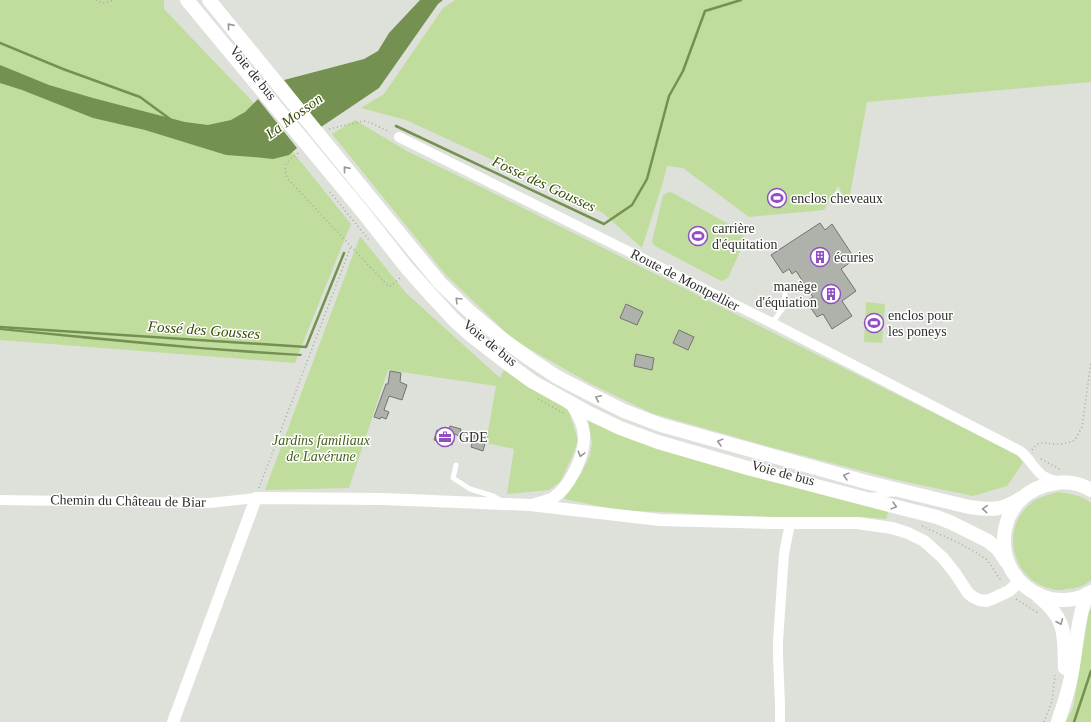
<svg xmlns="http://www.w3.org/2000/svg" width="1091" height="722" viewBox="0 0 1091 722" font-family="'Times New Roman',serif">
  <rect width="100%" height="100%" fill="#dde1da"/>
  <g fill="#c0dd9e">
    <path d="M0,0H164V9L251,100L351,224L337,258L295,363L0,340Z"/>
    <path d="M455,0H1091V82L867,102L848,206L838,186L824,210L749,217L683,168L667,166L663,182L642,248L603,213L551,187L406,120L361,108L384,94L443,8Z"/>
    <path d="M355,120L407,151L473,183L1018,455L1023,463L1007,486L973,496L897,480L770,447L651,413L589,383L514,340L446,275L332,134Z"/>
    <path d="M669,192L673,193L741,231L745,240L728,278L721,281L655,246L652,242L663,195Z"/>
    <path d="M360,236L406,293L500,378L505,367L569,411L578,441L573,455L560,482L549,490L507,494L514,449L486,443L496,386L388,370L349,488L265,490Z"/>
    <path d="M866,302L885,304L882,343L864,342Z"/>
    <path d="M588,421L638,442L889,509L886,519L864,517L786,518L618,510L564,499L571,486L581,474L590,455L592,443Z"/>
    <path d="M1058,492C1070,494 1082,495 1091,503V580C1085,586 1074,589 1066,589C1063,590 1059,590 1056,590C1054,590 1050,588 1048,588C1011,577 1001,528 1030,504C1038,497 1048,495 1058,492Z"/>
    <path d="M1091,609V722H1066L1073,707L1089,611Z"/>
  </g>
  <g fill="#759151">
    <path d="M420,0H443L438,4L379,88L321,127L284,80L364,59L378,51L389,33Z"/>
    <path d="M0,65L49,85L93,98L185,122L208,125L231,120L245,112L258,99L297,148L289,155L273,159L253,157L226,155L145,130L93,118L22,90L0,83Z"/>
    <path d="M0,328L201,347L302,354L301,356C200,351 100,340 0,330Z"/>
  </g>
  <g fill="none" stroke-linecap="round" stroke-linejoin="round">
    <g stroke="#759151" stroke-width="2.5">
      <path d="M0,43L63,69L140,97L170,119"/>
      <path d="M396,126L604,224L632,205L647,179L669,96L683,71L705,11L741,0"/>
      <path d="M0,327L306,347L344,253"/>
      <path d="M1074,722L1091,671"/>
    </g>
  </g>
  <g fill="#aeb2ab" stroke="#72756f">
    <path d="M820,223L825,230L832,224L855,259L841,269L856,291L842,301L852,316L832,329L823,314L817,317L806,301L813,297L796,271L792,274L789,269L783,273L771,255Z"/>
    <path d="M626,304L643,312L637,325L620,318Z"/>
    <path d="M679,330L694,337L688,350L673,343Z"/>
    <path d="M636,354L654,358L652,370L634,366Z"/>
    <path d="M390,371L401,373L400,382L407,385L402,400L389,396L384,410L389,412L386,419L381,417L380,419L374,417L386,384H388Z"/>
    <path d="M450,426L461,429L459,436L455,434L452,445L434,440L437,430L448,433Z"/>
    <path d="M475,433L487,436L483,451L471,447Z"/>
  </g>
  <g fill="none" stroke-linecap="round" stroke-linejoin="round">
    <g stroke="#a6a9a3" stroke-width="1.5" stroke-dasharray="1 3" stroke-linecap="butt">
      <path d="M96,0L103,3L115,0"/>
      <path d="M329,129L364,121L371,123L390,132"/>
      <path d="M298,153C288,162 282,164 287,178L388,286H391L400,278"/>
      <path d="M330,192L369,240"/>
      <path d="M538,399L565,414"/>
      <path d="M1032,450C1039,438 1048,445 1059,444C1065,444 1070,442 1075,440L1082,427L1091,362"/>
      <path d="M1041,459L1061,470"/>
      <path d="M259,488L351,246"/>
      <path d="M922,526L957,542L977,553L987,560L1002,582"/>
      <path d="M1016,599L1038,613"/>
      <path d="M1044,722L1052,701L1055,675"/>
    </g>
    <g stroke="#fff" stroke-width="5">
      <path d="M772,323L783,308L785,293"/>
      <path d="M456,465L453,478L470,489L493,496L500,500"/>
      <path d="M872,495L894,494"/>
    </g>
    <g stroke="#fff" stroke-width="10">
      <path d="M399,137L772,323L1020,451C1029,457 1033,468 1042,475C1047,479 1053,480 1059,482"/>
      <path d="M0,500L210,503L256,498"/>
      <path d="M780,722V705L778,656V641L784,554L790,523"/>
    </g>
    <g stroke="#fff" stroke-width="12">
      <path d="M535,504C541,502 547,501 553,498C570,487 583,458 584,439C585,426 578,414 571,404"/>
      <path d="M173,722L256,498L384,499L530,505L660,520L772,523H857L892,528L908,533L924,541L943,558L955,573L968,593L973,597L979,600L986,601L992,599L1009,591L1019,582"/>
    </g>
    <g stroke="#fff" stroke-width="14">
      <path d="M187,0L362,211L406,267L430,294L455,321L473,337L508,364L533,382L589,413L620,428L658,442L751,469L901,508L937,517L952,523L988,541L998,549L1006,561"/>
      <path d="M209,0L368,195L440,283L468,310L501,338L530,359L557,377L592,395L624,411L661,425L866,482L969,507C992,510 1001,511 1021,498"/>
      <path d="M1091,490C1081,484 1068,481 1056,483C993,491 985,575 1044,597C1058,602 1078,601 1091,592"/>
      <path d="M1038,596C1067,619 1064,634 1065,668"/>
      <path d="M1058,722C1062,710 1066,698 1069,686C1077,655 1075,625 1087,594"/>
    </g>
  </g>
  <defs><path id="oneway-chevron" d="M-2-3.5L2.5 0L-2 3.5" fill="none" stroke-width="1.6" stroke-linecap="round" stroke-linejoin="round"/></defs>
  <g stroke="#969796">
    <use href="#oneway-chevron" transform="translate(230 26) rotate(-129)"/>
    <use href="#oneway-chevron" transform="translate(346 169) rotate(-129)"/>
    <use href="#oneway-chevron" transform="translate(458 300) rotate(-135)"/>
    <use href="#oneway-chevron" transform="translate(598 398) rotate(-155)"/>
    <use href="#oneway-chevron" transform="translate(720 442) rotate(-165)"/>
    <use href="#oneway-chevron" transform="translate(581 454) rotate(105)"/>
    <use href="#oneway-chevron" transform="translate(846 476) rotate(-165)"/>
    <use href="#oneway-chevron" transform="translate(894 506) rotate(15)"/>
    <use href="#oneway-chevron" transform="translate(985 509) rotate(-176)"/>
    <use href="#oneway-chevron" transform="translate(1060 622) rotate(67)"/>
  </g>
  <defs>
    <symbol id="stadium-ring" viewBox="-11 -11 22 22"><circle r="9.5" fill="#fff" stroke="#924fc4" stroke-width="1.5"/><path d="M0-5a6.5 5 0 1 0 0 10a6.5 5 0 1 0 0-10ZM-3.5-1.8h7v3.6h-7Z" fill="#924fc4"/></symbol>
    <symbol id="building-ring" viewBox="-11 -11 22 22"><circle r="9.5" fill="#fff" stroke="#924fc4" stroke-width="1.5"/><path d="M-4-6H4V6H1V3H-1V6H-4ZM-2.5-4.3h1.7v1.8h-1.7ZM.8-4.3h1.7v1.8H.8ZM-2.5-1h1.7V.8h-1.7ZM.8-1h1.7V.8H.8Z" fill="#924fc4"/></symbol>
    <symbol id="office-ring" viewBox="-11 -11 22 22"><circle r="9.5" fill="#fff" stroke="#924fc4" stroke-width="1.5"/><path d="M-6-3h4V-5.5h4V-3h4V5H-6ZM-1-4.5V-3h2v-1.5ZM-6 0V1H6V0Z" fill="#924fc4"/></symbol>
  </defs>
  <g fill-rule="evenodd">
    <use href="#stadium-ring" x="766" y="187" width="22" height="22"/>
    <use href="#stadium-ring" x="687" y="225" width="22" height="22"/>
    <use href="#building-ring" x="809" y="246" width="22" height="22"/>
    <use href="#building-ring" x="820" y="283" width="22" height="22"/>
    <use href="#stadium-ring" x="863" y="312" width="22" height="22"/>
    <use href="#office-ring" x="434" y="426" width="22" height="22"/>
  </g>
  <g text-anchor="middle" dominant-baseline="central" stroke-width="3" stroke-linejoin="round" paint-order="stroke">
    <g font-size="14" fill="#2e2f2c" stroke="#fff">
      <text transform="translate(253 73) rotate(51)">Voie de bus</text>
      <text transform="translate(685 280) rotate(27)">Route de Montpellier</text>
      <text transform="translate(490 343) rotate(39)">Voie de bus</text>
      <text transform="translate(783 473) rotate(15)">Voie de bus</text>
      <text transform="translate(128 501) rotate(1)">Chemin du Château de Biar</text>
    </g>
    <g font-size="14" fill="#2e2f2c" stroke="#fff" text-anchor="start">
      <text x="791" y="198">enclos cheveaux</text>
      <text x="712" y="228">carrière<tspan x="712" dy="16">d'équitation</tspan></text>
      <text x="834" y="257">écuries</text>
      <text x="817" y="286" text-anchor="end">manège<tspan x="817" dy="16">d'équiation</tspan></text>
      <text x="888" y="315">enclos pour<tspan x="888" dy="16">les poneys</tspan></text>
      <text x="459" y="437">GDE</text>
    </g>
    <g font-size="14" font-style="italic" fill="#45601b" stroke="#fff">
      <text x="321" y="440">Jardins familiaux<tspan x="321" dy="16">de Lavérune</tspan></text>
    </g>
    <g font-size="15" font-style="italic" fill="#354e03" stroke="#fff">
      <text transform="translate(294 116) rotate(-36)">La Mosson</text>
      <text transform="translate(544 184) rotate(25)">Fossé des Gousses</text>
      <text transform="translate(204 330) rotate(4)">Fossé des Gousses</text>
    </g>
  </g>
</svg>
